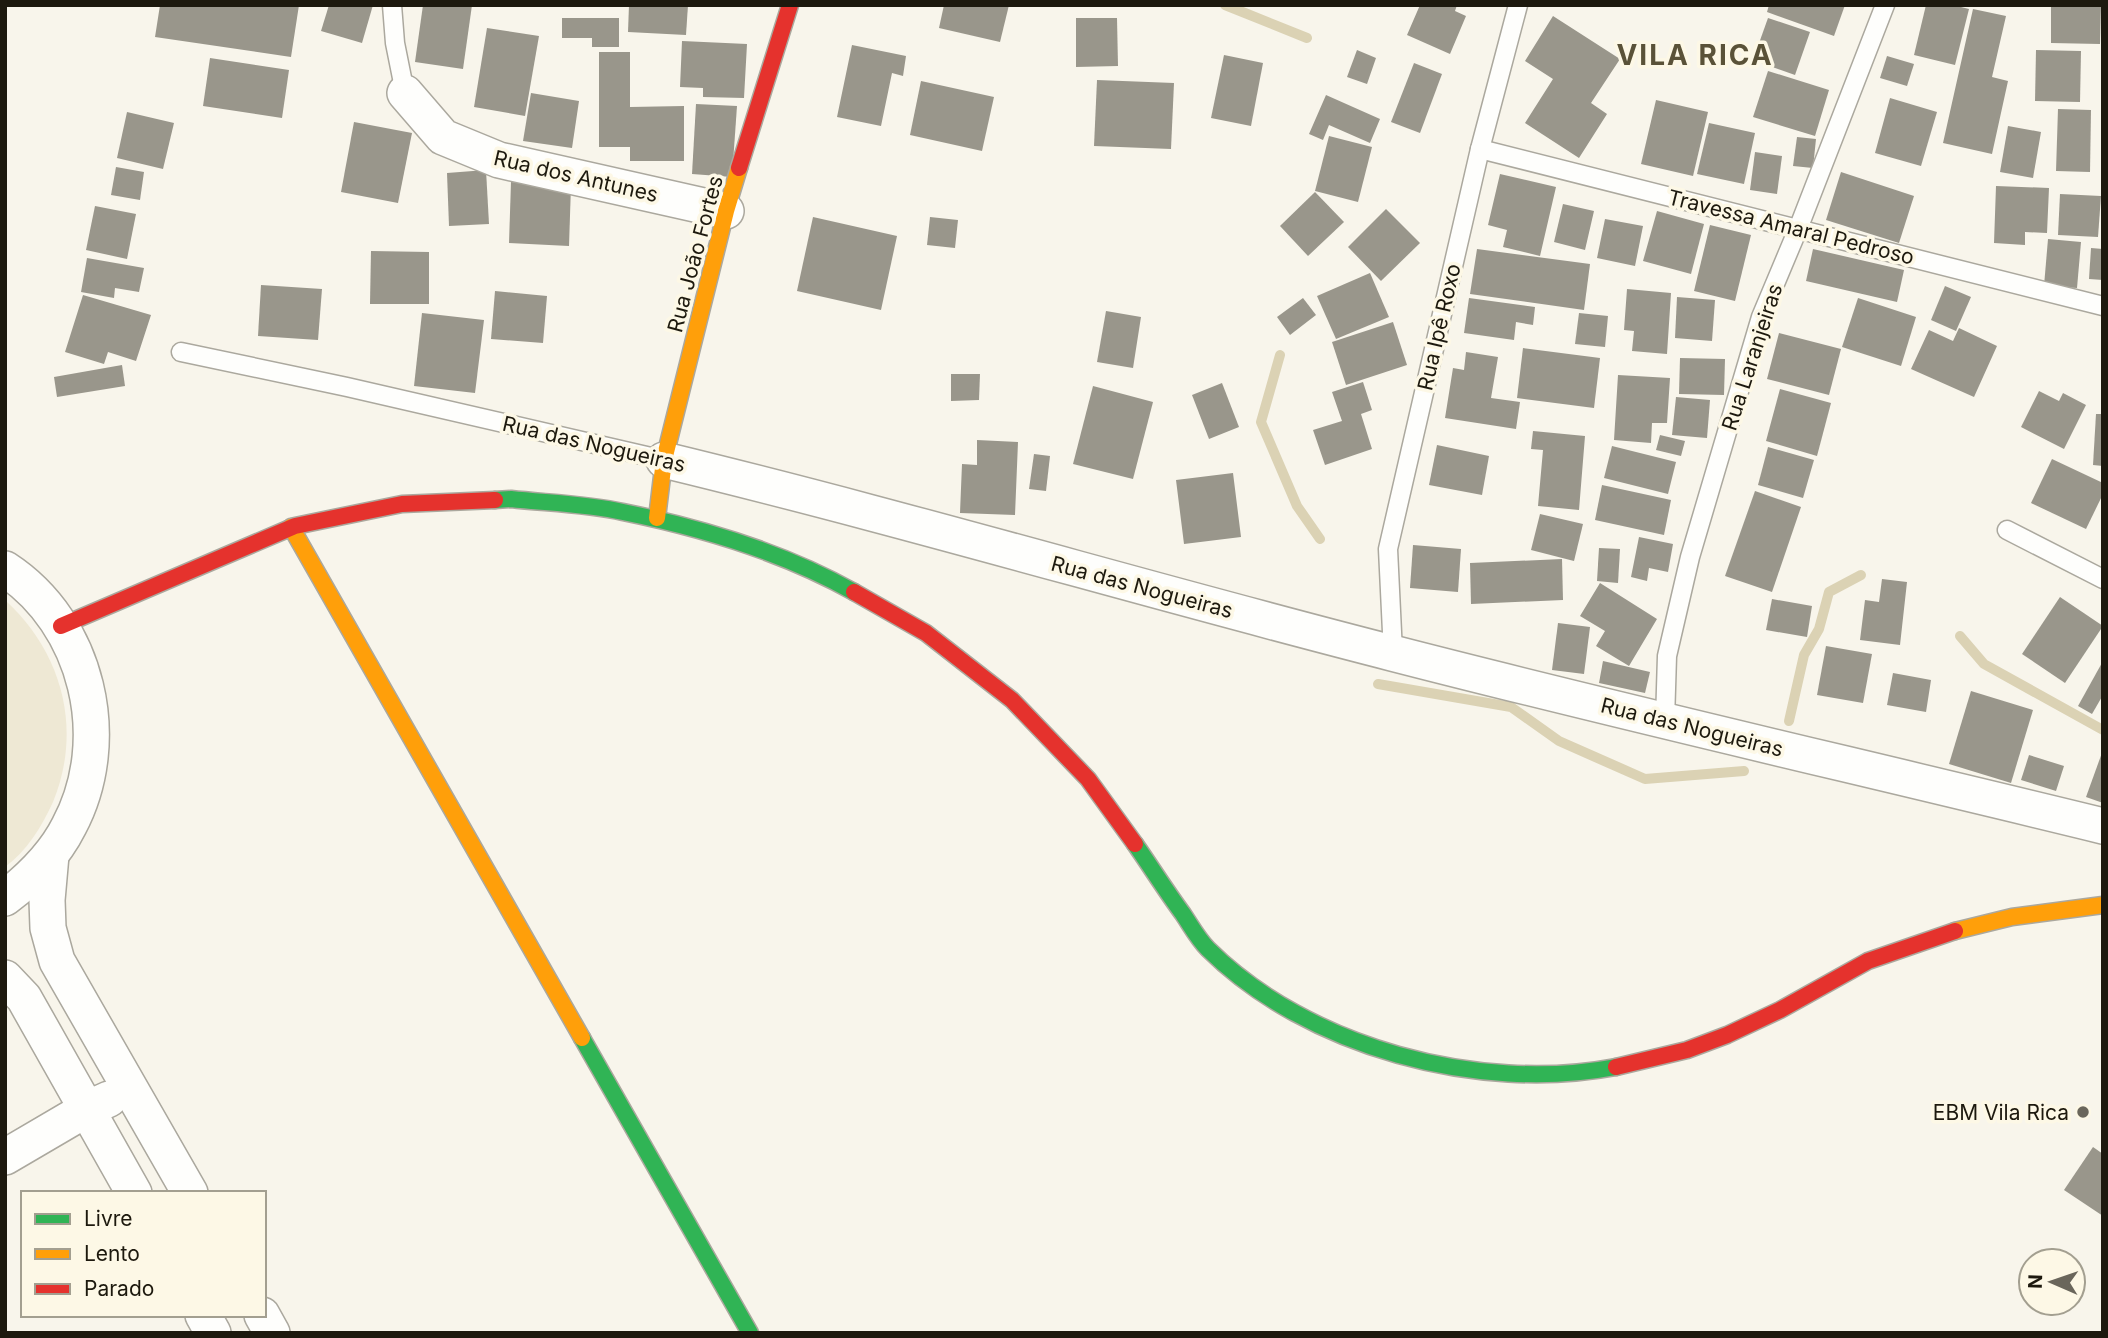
<svg xmlns="http://www.w3.org/2000/svg" width="2108" height="1338" viewBox="0 0 2108 1338" font-family="Inter,sans-serif">
  <rect width="100%" height="100%" fill="#f8f5eb"/>
  <path fill="#eee8d4" d="M5,600C62,652 83,729 53,802C42,826 27,851 5,867Z"/>
  <g fill="none" stroke-linecap="round" stroke-linejoin="round">
    <g stroke="#dbd2b4" stroke-width="10">
      <path d="M1225,5L1307,38"/>
      <path d="M1280,355L1261,422L1297,506L1320,539"/>
      <path d="M1960,636L1984,664L2103,730"/>
      <path d="M1378,684L1511,707L1559,741L1645,779L1744,771"/>
      <path d="M1789,721L1804,655L1819,629L1829,592L1861,575"/>
    </g>
  </g>
  <g fill="#99968b">
    <path d="M160,5H299L291,57L155,37Z"/>
    <path d="M329,5H373L362,43L321,31Z"/>
    <path d="M423,5H472L463,69L415,62Z"/>
    <path d="M629,5H688L686,35L628,32Z"/>
    <path d="M944,5H1009L1000,42L939,28Z"/>
    <path d="M1420,5H1457L1455,11L1466,16L1450,54L1407,35Z"/>
    <path d="M1769,5H1845L1834,36L1767,12Z"/>
    <path d="M1926,5H1953L1969,9L1955,65L1914,55Z"/>
    <path d="M2051,5H2101L2100,44L2051,43Z"/>
    <path d="M1973,9L2006,16L1992,77L2008,81L1992,154L1943,143Z"/>
    <path d="M1553,16L1620,59L1591,103L1607,114L1579,158L1525,123L1553,79L1525,61Z"/>
    <path d="M562,18H619V47H592V38H562Z"/>
    <path d="M1076,18H1117L1118,66L1076,67Z"/>
    <path d="M1768,18L1810,32L1795,75L1753,60Z"/>
    <path d="M487,28L539,36L525,116L474,107Z"/>
    <path d="M682,41L747,44L744,98L703,97V88L680,87Z"/>
    <path d="M852,45L906,56L903,76L892,73L881,126L837,117Z"/>
    <path d="M1357,50L1376,58L1367,84L1347,77Z"/>
    <path d="M2036,50L2081,51L2080,102L2035,101Z"/>
    <path d="M599,52H630V107L684,106V161H630V147H599Z"/>
    <path d="M1224,55L1263,63L1251,126L1211,118Z"/>
    <path d="M1887,56L1914,64L1907,86L1880,78Z"/>
    <path d="M210,58L289,70L282,118L203,106Z"/>
    <path d="M1414,63L1442,74L1420,133L1391,122Z"/>
    <path d="M1768,71L1829,90L1815,136L1753,117Z"/>
    <path d="M1097,80L1174,83L1171,149L1094,146Z"/>
    <path d="M921,81L994,97L982,151L910,135Z"/>
    <path d="M531,93L579,101L572,148L523,141Z"/>
    <path d="M1326,95L1380,119L1370,143L1329,125L1323,140L1309,134Z"/>
    <path d="M1890,98L1937,112L1921,166L1875,153Z"/>
    <path d="M1656,100L1708,112L1693,176L1641,164Z"/>
    <path d="M696,104L737,106L732,177L692,174Z"/>
    <path d="M2058,109L2091,110L2090,172L2056,171Z"/>
    <path d="M127,112L174,123L163,169L117,158Z"/>
    <path d="M354,122L412,133L398,203L341,192Z"/>
    <path d="M1709,123L1755,133L1744,184L1697,174Z"/>
    <path d="M2008,126L2041,132L2033,178L2000,172Z"/>
    <path d="M1329,136L1372,147L1358,202L1315,191Z"/>
    <path d="M1797,137L1816,139L1813,168L1793,166Z"/>
    <path d="M1755,152L1782,156L1777,194L1750,190Z"/>
    <path d="M116,167L144,172L140,200L111,195Z"/>
    <path d="M486,170L489,224L449,226L447,173Z"/>
    <path d="M1841,172L1914,196L1899,243L1826,220Z"/>
    <path d="M1500,174L1556,187L1540,256L1503,247L1507,230L1488,225Z"/>
    <path d="M511,182L571,185L569,246L509,243Z"/>
    <path d="M1996,186L2049,188L2047,233L2025,232V245L1994,243Z"/>
    <path d="M1315,192L1344,222L1308,256L1280,226Z"/>
    <path d="M2060,194L2101,196L2098,237L2058,235Z"/>
    <path d="M1563,204L1594,211L1585,250L1554,242Z"/>
    <path d="M95,206L136,214L127,259L86,250Z"/>
    <path d="M1386,209L1420,243L1381,281L1348,247Z"/>
    <path d="M1657,211L1704,224L1691,274L1643,261Z"/>
    <path d="M813,217L897,236L881,310L797,291Z"/>
    <path d="M930,217L958,220L955,248L927,245Z"/>
    <path d="M1605,219L1643,226L1635,266L1597,258Z"/>
    <path d="M1710,225L1751,235L1735,301L1694,291Z"/>
    <path d="M2048,239L2081,242L2077,288L2044,286Z"/>
    <path d="M2091,248L2103,249V280L2089,279Z"/>
    <path d="M1477,249L1590,264L1584,310L1470,294Z"/>
    <path d="M1813,249L1904,270L1897,302L1806,281Z"/>
    <path d="M371,251L429,252V304H370Z"/>
    <path d="M87,258L144,268L139,292L115,288L114,298L81,292Z"/>
    <path d="M1370,273L1389,317L1336,339L1317,296Z"/>
    <path d="M261,285L322,289L318,340L258,336Z"/>
    <path d="M1945,286L1971,297L1956,331L1931,320Z"/>
    <path d="M1627,289L1671,293L1667,354L1632,351L1634,331L1624,330Z"/>
    <path d="M495,291L547,296L543,343L491,339Z"/>
    <path d="M83,295L151,315L136,361L108,352L104,364L65,352Z"/>
    <path d="M1677,297L1715,300L1712,341L1675,338Z"/>
    <path d="M1303,298L1316,315L1290,335L1277,317Z"/>
    <path d="M1469,298L1535,307L1533,325L1516,322L1514,340L1464,333Z"/>
    <path d="M1858,298L1916,317L1901,366L1842,347Z"/>
    <path d="M1106,311L1141,317L1133,368L1097,362Z"/>
    <path d="M422,313L484,320L475,393L414,386Z"/>
    <path d="M1579,313L1608,316L1605,347L1575,344Z"/>
    <path d="M1393,322L1407,365L1346,385L1332,342Z"/>
    <path d="M1959,328L1997,346L1974,397L1911,369L1929,330L1953,341Z"/>
    <path d="M1779,333L1841,349L1829,395L1767,379Z"/>
    <path d="M1523,348L1600,358L1594,408L1517,398Z"/>
    <path d="M1466,352L1498,357L1491,398L1520,402L1516,429L1445,418L1453,368L1464,370Z"/>
    <path d="M1680,358L1725,359L1724,395L1679,394Z"/>
    <path d="M122,365L125,386L57,397L54,377Z"/>
    <path d="M951,374H980L979,400L951,401Z"/>
    <path d="M1618,375L1670,378L1667,423H1652L1651,443L1614,440Z"/>
    <path d="M1363,382L1372,410L1361,414L1372,449L1325,465L1313,430L1342,421L1332,392Z"/>
    <path d="M1222,383L1239,427L1209,439L1192,395Z"/>
    <path d="M1093,386L1153,402L1133,479L1073,464Z"/>
    <path d="M1780,389L1831,403L1817,456L1766,441Z"/>
    <path d="M2039,391L2059,401L2063,393L2086,405L2064,449L2021,427Z"/>
    <path d="M1676,397L1710,400L1707,438L1672,435Z"/>
    <path d="M2096,414H2103V466L2093,465Z"/>
    <path d="M1533,431L1585,436L1579,510L1538,506L1543,450L1531,449Z"/>
    <path d="M1660,435L1685,441L1681,456L1656,450Z"/>
    <path d="M977,440L1018,442L1015,515L960,513L962,464L977,465Z"/>
    <path d="M1437,445L1489,456L1482,495L1429,485Z"/>
    <path d="M1612,446L1676,462L1668,494L1604,478Z"/>
    <path d="M1768,447L1814,460L1803,498L1758,485Z"/>
    <path d="M1034,454L1050,456L1046,491L1029,489Z"/>
    <path d="M2052,459L2103,483V494L2086,529L2031,503Z"/>
    <path d="M1233,473L1241,537L1184,544L1176,480Z"/>
    <path d="M1602,485L1671,500L1664,535L1595,520Z"/>
    <path d="M1755,491L1801,507L1772,592L1725,576Z"/>
    <path d="M1540,514L1583,524L1574,561L1531,550Z"/>
    <path d="M1639,537L1673,544L1668,572L1649,568L1647,581L1631,577Z"/>
    <path d="M1413,545L1461,549L1458,592L1410,588Z"/>
    <path d="M1599,548L1620,549L1618,583L1597,581Z"/>
    <path d="M1562,559L1563,600L1471,604L1470,563Z"/>
    <path d="M1882,579L1907,582L1900,645L1860,640L1865,600L1879,602Z"/>
    <path d="M1600,583L1657,619L1629,666L1596,646L1605,631L1580,616Z"/>
    <path d="M2060,597L2103,626L2065,683L2022,654Z"/>
    <path d="M1772,599L1812,606L1807,637L1766,630Z"/>
    <path d="M1558,623L1590,627L1584,674L1552,670Z"/>
    <path d="M1826,646L1872,654L1863,703L1817,695Z"/>
    <path d="M1603,661L1650,672L1645,693L1599,683Z"/>
    <path d="M2103,661V695L2092,714L2078,706Z"/>
    <path d="M1893,673L1931,680L1926,712L1887,705Z"/>
    <path d="M1971,691L2033,710L2011,783L1949,764Z"/>
    <path d="M2103,750V803L2086,797Z"/>
    <path d="M2029,755L2064,766L2056,791L2021,780Z"/>
    <path d="M2093,1147L2103,1154V1216L2064,1190Z"/>
  </g>
  <g fill="none" stroke-linecap="round" stroke-linejoin="round">
    <defs>
      <g id="lane">
        <path d="M392,5L395,43L405,93"/>
        <path d="M1480,149L2103,306"/>
        <path d="M181,352L347,387L664,460"/>
        <path d="M2007,530L2103,579"/>
        <path d="M1393,653L1388,549L1480,149L1518,5"/>
        <path d="M1665,721L1667,656L1690,557L1761,317L1798,229L1885,5"/>
      </g>
      <g id="street">
        <path d="M405,93L443,137L499,160L726,211"/>
        <path d="M664,460C908,519 1149,591 1392,653C1628,714 1866,768 2103,826"/>
        <path d="M5,569C88,623 115,740 69,826C54,856 31,878 5,898"/>
        <path d="M51,855L47,900L48,928L57,961L190,1193"/>
        <path d="M5,978L24,998L134,1193"/>
        <path d="M5,1157L87,1109L109,1099"/>
        <path d="M203,1315L213,1333"/>
        <path d="M262,1315L272,1333"/>
      </g>
      <g id="fast">
        <path d="M495,500L511,499C548,503 587,504 623,512C702,528 783,552 854,592"/>
        <path d="M1135,844C1151,867 1166,891 1183,914C1191,926 1198,939 1208,949C1308,1048 1479,1093 1616,1067"/>
        <path d="M582,1038L750,1333"/>
      </g>
      <g id="slow">
        <path d="M657,518L664,460L726,211L739,168"/>
        <path d="M291,527L582,1038"/>
        <path d="M1955,931L2012,917L2103,905"/>
      </g>
      <g id="jam">
        <path d="M739,168L790,5"/>
        <path d="M854,592L926,633L1012,700L1088,779L1135,844"/>
        <path d="M61,626L295,526L402,504L495,500"/>
        <path d="M1616,1067L1687,1050L1727,1035L1780,1010L1868,961L1955,931"/>
      </g>
    </defs>
    <use href="#lane" stroke="#aba89e" stroke-width="21"/>
    <use href="#street" stroke="#aba89e" stroke-width="38"/>
    <use href="#fast" stroke="#aba89e" stroke-width="19"/>
    <use href="#slow" stroke="#aba89e" stroke-width="19"/>
    <use href="#jam" stroke="#aba89e" stroke-width="19"/>
    <use href="#lane" stroke="#fefefc" stroke-width="18"/>
    <use href="#street" stroke="#fefefc" stroke-width="35"/>
    <use href="#fast" stroke="#30b455" stroke-width="16"/>
    <use href="#slow" stroke="#ff9f0a" stroke-width="16"/>
    <use href="#jam" stroke="#e5322d" stroke-width="16"/>
  </g>
  <circle fill="#6a665b" stroke="#fdf8e6" stroke-width="2.5" cx="2083" cy="1112" r="7"/>
  <g text-anchor="middle" dominant-baseline="central" stroke-width="7" stroke-linejoin="round" paint-order="stroke">
    <g font-size="21" fill="#1d190e" stroke="#fdf8e6">
      <text transform="translate(576 176) rotate(13)">Rua dos Antunes</text>
      <text transform="translate(1791 227) rotate(14)">Travessa Amaral Pedroso</text>
      <text transform="translate(695 254) rotate(-75)">Rua João Fortes</text>
      <text transform="translate(1439 327) rotate(-77)">Rua Ipê Roxo</text>
      <text transform="translate(1752 357) rotate(-72)">Rua Laranjeiras</text>
      <text transform="translate(594 444) rotate(13)">Rua das Nogueiras</text>
      <text transform="translate(1142 587) rotate(15)">Rua das Nogueiras</text>
      <text transform="translate(1692 727) rotate(14)">Rua das Nogueiras</text>
    </g>
    <g font-size="21" fill="#1d190e" stroke="#fdf8e6" text-anchor="end">
      <text x="2069" y="1112">EBM Vila Rica</text>
    </g>
    <g font-size="28" font-weight="bold" letter-spacing="2" fill="#5a5238" stroke="#fdf8e6">
      <text x="1695" y="55">VILA RICA</text>
    </g>
  </g>
  <rect width="2108" height="1338" fill="none" stroke="#1d190e" stroke-width="14"/>
  <rect x="21" y="1191" width="245" height="126" fill="#fdf8e6" stroke="#a39f90" stroke-width="2"/>
  <rect x="35" y="1214" width="35" height="10" fill="#30b455" stroke="#a39f90" stroke-width="2"/>
  <text x="84" y="1226" font-size="21" fill="#1d190e">Livre</text>
  <rect x="35" y="1249" width="35" height="10" fill="#ff9f0a" stroke="#a39f90" stroke-width="2"/>
  <text x="84" y="1261" font-size="21" fill="#1d190e">Lento</text>
  <rect x="35" y="1284" width="35" height="10" fill="#e5322d" stroke="#a39f90" stroke-width="2"/>
  <text x="84" y="1296" font-size="21" fill="#1d190e">Parado</text>
  <g transform="translate(2052 1282) rotate(272)"><circle r="33" fill="#fdf8e6" stroke="#a39f90" stroke-width="2"/>
  <path d="M0-5L12 26L0 18L-12 26Z" fill="#6a665b"/>
  <text y="-10" font-size="19" font-weight="bold" text-anchor="middle" fill="#1d190e">N</text>
  </g>
</svg>
